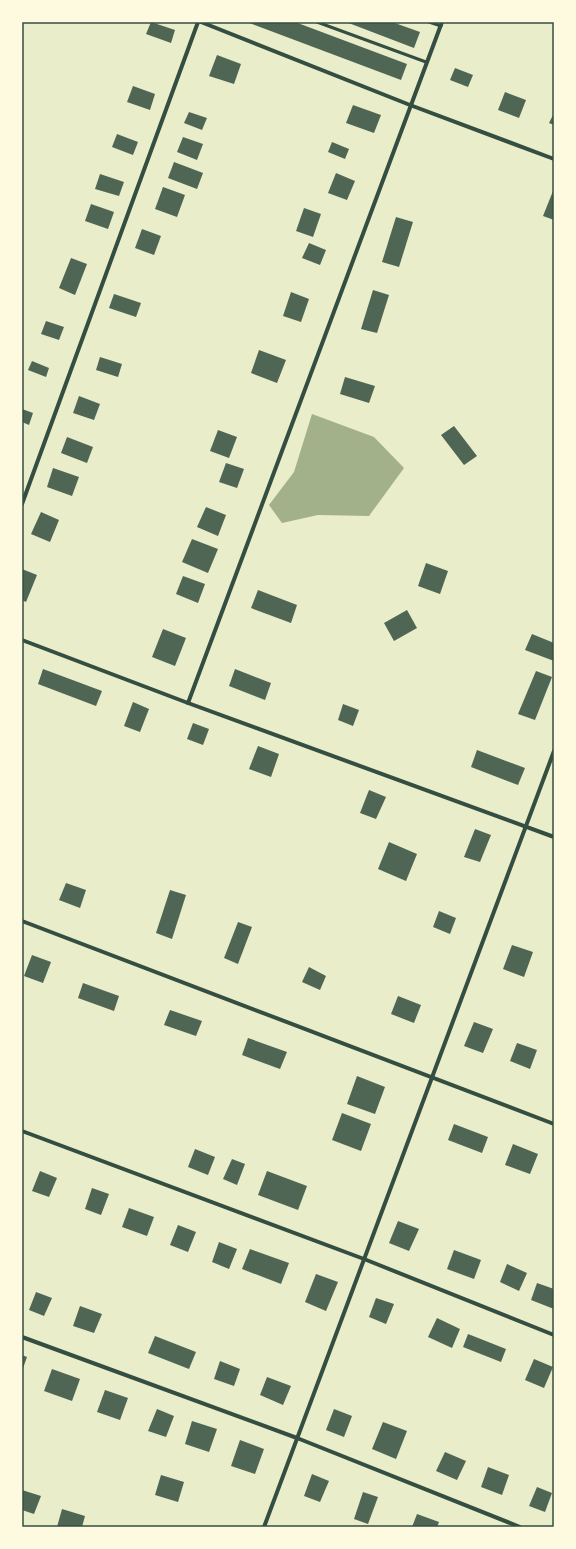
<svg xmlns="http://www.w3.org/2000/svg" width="576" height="1549" viewBox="0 0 576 1549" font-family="Overpass,sans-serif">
  <rect width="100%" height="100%" fill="#e9edc9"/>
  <path fill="#a3b18a" d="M312,414L374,437L404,468L369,516L318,515L282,523L269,505L294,472Z"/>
  <g fill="#4f6655">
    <path d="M151,22L175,30L171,43L146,34Z"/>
    <path d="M247,22H295L407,64L401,80Z"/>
    <path d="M346,22H392L420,32L414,48Z"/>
    <path d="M217,55L241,64L234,84L209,76Z"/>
    <path d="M455,68L473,75L468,87L450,80Z"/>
    <path d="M133,86L155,94L150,110L127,102Z"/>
    <path d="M505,92L526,100L519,118L498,110Z"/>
    <path d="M353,105L381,115L374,133L346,123Z"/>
    <path d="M189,112L207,118L202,130L184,123Z"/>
    <path d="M554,113V125L549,123Z"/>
    <path d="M117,134L138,142L133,155L112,147Z"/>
    <path d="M183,137L203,144L197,160L177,152Z"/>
    <path d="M332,142L349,149L345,159L328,152Z"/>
    <path d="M174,162L203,173L197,189L168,178Z"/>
    <path d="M336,173L355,181L347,200L328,193Z"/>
    <path d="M100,174L124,182L119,196L95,189Z"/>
    <path d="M163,187L185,195L177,217L155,209Z"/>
    <path d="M553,191H554V220L543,216Z"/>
    <path d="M91,204L114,212L108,229L85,221Z"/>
    <path d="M304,208L321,214L313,237L296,231Z"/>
    <path d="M396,217L413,222L399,267L382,262Z"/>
    <path d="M142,229L161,236L154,255L135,248Z"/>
    <path d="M309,243L326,250L320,265L302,258Z"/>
    <path d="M71,258L87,264L75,295L59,288Z"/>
    <path d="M373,290L389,295L377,333L361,329Z"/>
    <path d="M291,292L309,299L301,322L283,316Z"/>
    <path d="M114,294L141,303L136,317L109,308Z"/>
    <path d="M46,321L64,327L59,340L41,334Z"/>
    <path d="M259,350L286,360L277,383L251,373Z"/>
    <path d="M100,357L122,364L118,377L96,370Z"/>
    <path d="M32,361L49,368L46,377L28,370Z"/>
    <path d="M345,377L375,386L369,403L340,394Z"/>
    <path d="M79,396L100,404L94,420L73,413Z"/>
    <path d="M22,409L33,413L29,425L22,422Z"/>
    <path d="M454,426L477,456L464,465L441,435Z"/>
    <path d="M218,430L237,437L229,458L210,451Z"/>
    <path d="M67,437L93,447L87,463L61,453Z"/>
    <path d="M226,463L244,469L237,488L219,482Z"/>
    <path d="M53,468L79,477L72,496L47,487Z"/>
    <path d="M206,507L226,515L218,536L197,527Z"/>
    <path d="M41,512L59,520L50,542L31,534Z"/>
    <path d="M192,539L218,549L208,573L182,562Z"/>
    <path d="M426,563L448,571L440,594L418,586Z"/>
    <path d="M22,569L37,575L26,602L22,600Z"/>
    <path d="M183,576L205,584L198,603L176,594Z"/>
    <path d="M258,590L297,605L291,623L251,608Z"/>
    <path d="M407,610L417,628L394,641L384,623Z"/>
    <path d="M163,629L186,638L175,666L152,657Z"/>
    <path d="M532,634L554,643V661L525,650Z"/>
    <path d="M43,669L102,691L96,706L38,684Z"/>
    <path d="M235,669L271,683L265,700L229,686Z"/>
    <path d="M536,671L552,677L535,720L518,714Z"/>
    <path d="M133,702L149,709L140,732L124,726Z"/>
    <path d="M343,704L359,710L353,726L338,720Z"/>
    <path d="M193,723L209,729L203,745L187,739Z"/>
    <path d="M258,746L279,754L271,777L249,769Z"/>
    <path d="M477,750L525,768L518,785L471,767Z"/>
    <path d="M369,790L386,797L376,819L360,813Z"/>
    <path d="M475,829L491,835L480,862L464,857Z"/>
    <path d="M389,842L417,854L406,881L378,869Z"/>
    <path d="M66,883L86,890L80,908L59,900Z"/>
    <path d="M170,890L186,895L172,939L156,933Z"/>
    <path d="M439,911L456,918L450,934L433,927Z"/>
    <path d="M238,922L252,927L238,964L224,958Z"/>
    <path d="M512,945L533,952L524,977L503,969Z"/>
    <path d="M32,955L51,962L43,983L24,976Z"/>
    <path d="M309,967L326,976L320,990L302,982Z"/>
    <path d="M83,983L119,996L114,1011L78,998Z"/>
    <path d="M398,996L421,1005L414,1023L391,1014Z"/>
    <path d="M170,1010L202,1021L196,1036L164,1025Z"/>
    <path d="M474,1022L493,1029L483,1053L464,1046Z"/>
    <path d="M248,1038L287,1052L280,1069L242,1055Z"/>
    <path d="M517,1043L537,1050L530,1069L510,1061Z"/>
    <path d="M357,1076L385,1087L375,1114L347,1104Z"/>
    <path d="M342,1113L371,1124L361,1151L332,1140Z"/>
    <path d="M454,1124L488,1137L482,1153L448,1140Z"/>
    <path d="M513,1144L538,1154L530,1174L505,1165Z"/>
    <path d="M195,1149L215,1157L208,1175L188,1167Z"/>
    <path d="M232,1159L245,1164L237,1185L223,1179Z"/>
    <path d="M40,1171L57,1178L49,1197L32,1191Z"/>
    <path d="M267,1171L307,1186L298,1210L258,1195Z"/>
    <path d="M92,1188L109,1194L101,1215L85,1209Z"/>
    <path d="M129,1208L154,1217L147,1236L122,1227Z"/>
    <path d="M398,1221L419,1229L409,1251L389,1243Z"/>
    <path d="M178,1225L196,1232L188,1252L170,1245Z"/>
    <path d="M219,1242L237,1249L229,1269L212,1262Z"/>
    <path d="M250,1249L289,1263L281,1284L242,1269Z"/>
    <path d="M454,1250L481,1260L474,1279L447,1269Z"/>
    <path d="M507,1264L527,1273L519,1291L500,1282Z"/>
    <path d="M316,1274L338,1282L326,1311L305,1302Z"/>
    <path d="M537,1283L554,1289V1309L531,1300Z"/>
    <path d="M36,1292L52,1298L44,1316L29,1310Z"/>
    <path d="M376,1298L394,1304L386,1324L369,1317Z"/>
    <path d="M80,1306L102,1314L94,1333L73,1326Z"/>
    <path d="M437,1318L460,1329L452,1348L428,1337Z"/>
    <path d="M468,1334L506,1349L501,1362L463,1347Z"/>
    <path d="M155,1336L196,1352L189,1369L148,1353Z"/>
    <path d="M22,1355L27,1357L22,1371Z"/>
    <path d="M534,1359L553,1367L544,1388L525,1380Z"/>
    <path d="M220,1361L240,1369L234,1386L214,1379Z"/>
    <path d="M52,1369L80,1379L72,1401L44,1391Z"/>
    <path d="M267,1377L291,1386L283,1405L260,1395Z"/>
    <path d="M105,1390L128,1398L120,1420L97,1412Z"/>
    <path d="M157,1409L174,1416L166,1437L148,1431Z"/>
    <path d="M334,1409L352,1416L344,1437L326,1430Z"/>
    <path d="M192,1421L217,1429L209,1452L185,1444Z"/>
    <path d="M383,1422L407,1431L396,1459L372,1449Z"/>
    <path d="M240,1440L264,1449L255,1474L231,1466Z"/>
    <path d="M445,1452L466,1461L457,1480L436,1471Z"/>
    <path d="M488,1467L509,1475L502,1495L481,1487Z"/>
    <path d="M312,1474L329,1481L320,1502L304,1496Z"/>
    <path d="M161,1475L184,1482L178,1502L155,1495Z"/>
    <path d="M537,1487L552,1493L545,1512L529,1506Z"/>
    <path d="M22,1490L41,1496L34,1514L22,1510Z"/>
    <path d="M363,1492L378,1497L368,1524L354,1519Z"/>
    <path d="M62,1509L85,1516L82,1527H57Z"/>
    <path d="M417,1514L439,1522L437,1527H412Z"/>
  </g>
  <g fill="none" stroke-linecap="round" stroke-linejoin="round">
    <g stroke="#344e41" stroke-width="3">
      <path d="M317,22L426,62"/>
      <path d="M429,22L441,26"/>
    </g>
    <g stroke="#344e41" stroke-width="4">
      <path d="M201,22L410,105L554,159"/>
      <path d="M22,504L198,22"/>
      <path d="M22,640L188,703L554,837"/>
      <path d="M188,703L442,22"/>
      <path d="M22,921L554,1124"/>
      <path d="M22,1131L364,1259L554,1335"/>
      <path d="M22,1337L297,1438L520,1527"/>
      <path d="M264,1527L554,751"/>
    </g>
  </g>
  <rect width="576" height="1549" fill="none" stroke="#fefae0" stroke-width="46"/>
  <rect x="23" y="23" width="530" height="1503" fill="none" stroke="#344e41" stroke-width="1.5"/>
</svg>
